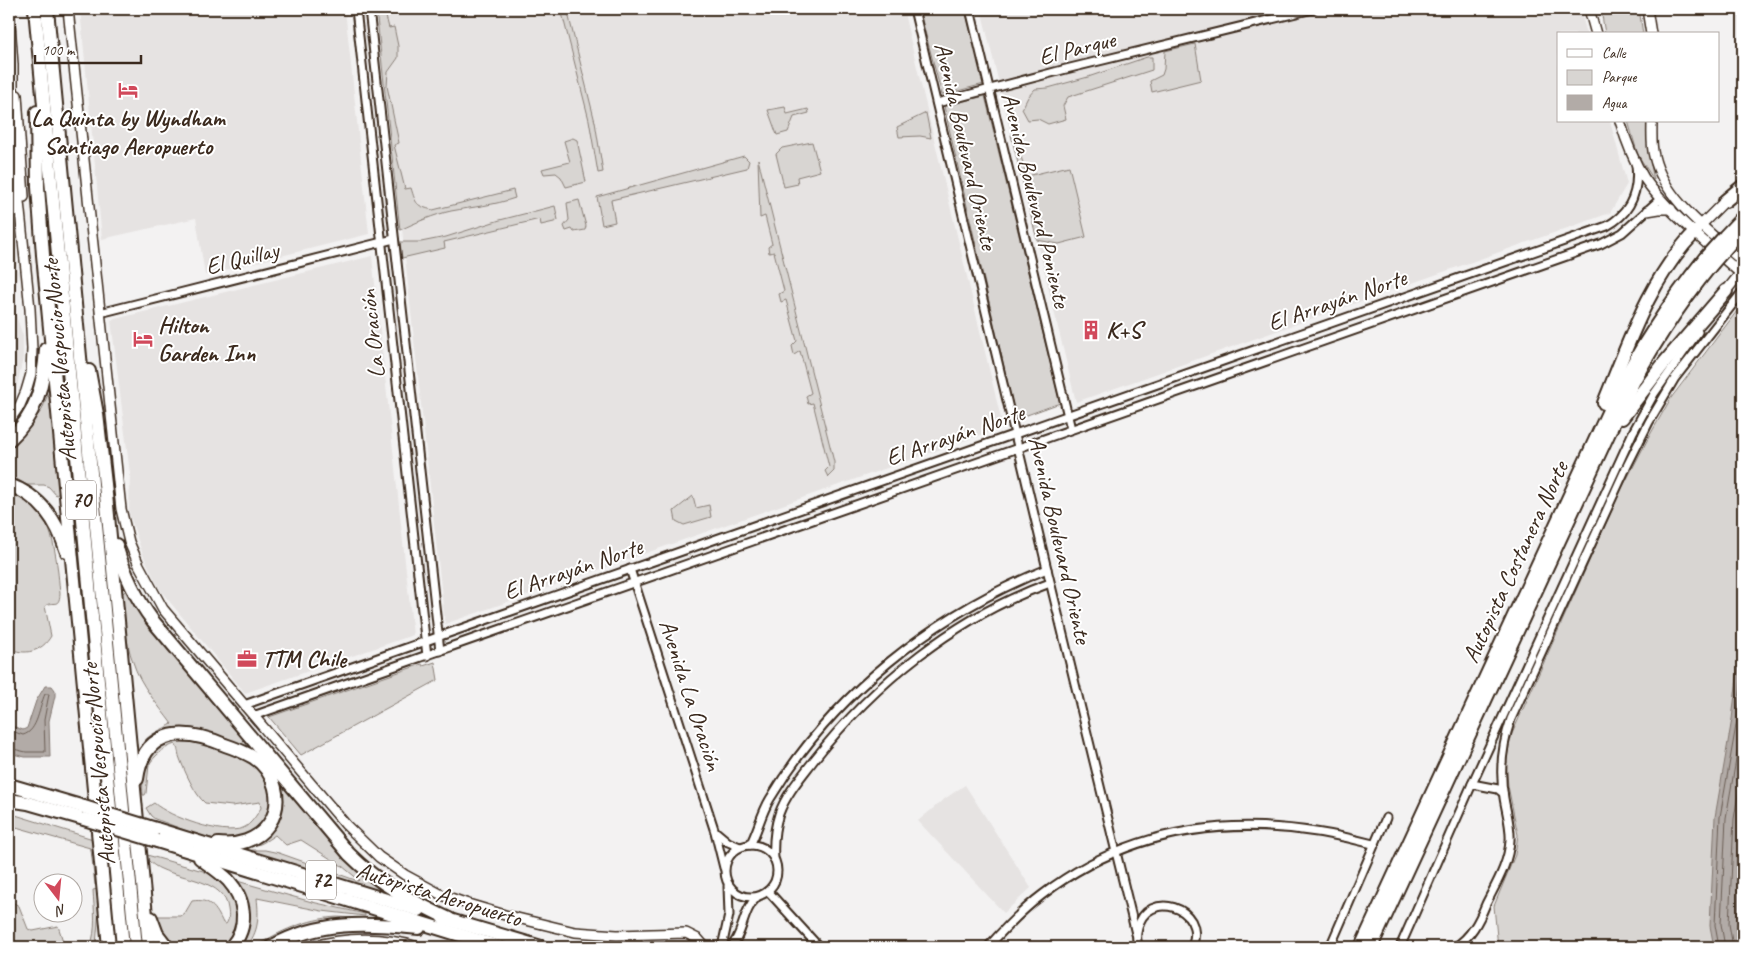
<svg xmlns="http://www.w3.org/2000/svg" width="1752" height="956" viewBox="0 0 1752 956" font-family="Caveat,sans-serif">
  <rect width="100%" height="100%" fill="#f3f2f2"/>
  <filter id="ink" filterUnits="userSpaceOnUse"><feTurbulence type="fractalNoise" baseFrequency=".02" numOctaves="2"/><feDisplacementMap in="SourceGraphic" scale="10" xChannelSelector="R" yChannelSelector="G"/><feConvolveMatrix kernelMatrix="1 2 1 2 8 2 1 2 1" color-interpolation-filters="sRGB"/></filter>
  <g filter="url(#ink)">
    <g fill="#e6e3e2">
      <path d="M80,9H345L369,234L205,275L196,218L102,239Z"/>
      <path d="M378,9H903L1003,427L445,624Z"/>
      <path d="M981,9H1580L1587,34H1558V121H1610L1627,184L1610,213L1076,402Z"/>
      <path d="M9,212L14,231L18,273L13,307L23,336V358L16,390L9,393Z"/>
      <path d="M372,256L413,635L245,693L160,590L143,555L129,514L130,474L111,320Z"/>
      <path d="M965,785L1031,888L1004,913L918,821L943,800Z"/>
    </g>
    <g fill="#d8d5d2" stroke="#8a8078">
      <path d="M376,9H384L389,28L394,27L398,46V58L388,72L387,86L399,143L394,145L405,189L411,188C416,204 416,206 433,210L513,190L515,198C495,205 473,207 451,211C433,215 417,222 400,230Z"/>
      <path d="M561,9H567L595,122L603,172L598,173L589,120Z"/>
      <path d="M919,9H965L984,84L942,95Z"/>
      <path d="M1601,9H1639L1643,34H1605Z"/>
      <path d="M1195,44L1201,80L1152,92L1150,81L1162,75L1164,69L1165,51Z"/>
      <path d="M1147,57H1152V70L1068,97L1063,106L1066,119L1048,124L1038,119L1028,120L1022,109L1028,97L1035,89L1048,88L1088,77Z"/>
      <path d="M985,96L1060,403L1016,419L944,106Z"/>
      <path d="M785,107L787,114L808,109L809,113L794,117L788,132L777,135L768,110Z"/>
      <path d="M926,113L931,138L920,136L899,137L897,127Z"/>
      <path d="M1628,121H1647L1648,150L1654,180L1638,155Z"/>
      <path d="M1020,133L1023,144L1018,147L1027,176L1069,166L1086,237L1059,244L1037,240L1011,135Z"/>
      <path d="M573,138L577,140L586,182L566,187L561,177L556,173L544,174L542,169L570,162L564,141Z"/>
      <path d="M812,142L820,171L797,177L798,184L784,187L776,154L782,148Z"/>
      <path d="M744,156L749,161L747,168L611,200L615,222L602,225L597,197Z"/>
      <path d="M758,159L834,462V471L828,477L825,471L829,467L813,403L808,404L806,396L811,393L800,351L794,355L792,346L797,341L786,300L781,302L779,294L784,291L774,252L769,253L768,247L772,244L765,216L760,218Z"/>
      <path d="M579,200L586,226L585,230L574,232L572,229L566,231L564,226L569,220L567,203Z"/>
      <path d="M555,206L558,220L554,222L541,225L540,219L444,242L445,248L402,258L400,242H421L446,237L500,220Z"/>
      <path d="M1743,303V947H1498L1494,906L1515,855L1518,835L1508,786L1506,763L1511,736L1620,492L1650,435L1671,398Z"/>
      <path d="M50,388L59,489L58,494L56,495L49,487L44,485H27L15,478L9,479V450L42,410Z"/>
      <path d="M9,491C20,496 33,503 41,514C55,532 58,571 60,594C59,609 53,600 45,606L51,636C42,652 24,656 9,648Z"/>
      <path d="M693,496L696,508L709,505L711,517L684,525L676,521L674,511Z"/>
      <path d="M127,590L255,747L251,752L193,731L140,755C138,737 160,731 172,724C158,705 140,685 133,662C125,641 124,616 121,594Z"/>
      <path d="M435,662L438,680L301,755L269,717L422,664L423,666Z"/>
      <path d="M190,738C220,749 263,756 270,792C271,801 270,810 265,818C260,828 247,838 235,839C209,843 179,827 155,819L151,816L146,808L154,803C170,817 222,836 243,828C251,825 257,814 261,808L260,802L232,806L205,803C195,795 183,768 179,756C178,751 178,748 175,744C165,747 154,756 149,765L146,793L145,795H143C141,777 146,750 166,743C173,740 182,740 190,738Z"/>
      <path d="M281,782L353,866L365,879L384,893L239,850H265L279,853L358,881L359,880L342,866L301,840L286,845L275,835C267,840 258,848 248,845L260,837L277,785Z"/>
      <path d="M9,813L93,839L99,886L95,885L91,850L90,848L9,825Z"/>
      <path d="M147,855L203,871L218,878L232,890L240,918L229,943L225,947H174L166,940L156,918L157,916H181L185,913L192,901C210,898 216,908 223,923L226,924C229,920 229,915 228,909C225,880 182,879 161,869C156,867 152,864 148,860Z"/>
      <path d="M237,881L312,902L365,914V916L322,911L257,898C259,917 259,932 246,947H235L241,937L235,882Z"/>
      <path d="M98,889L99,910L96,945L95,947H90C97,930 94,909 93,890Z"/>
      <path d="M14,903L19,906L28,929L33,931L58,926L65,947H9V904Z"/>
      <path d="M337,917L356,918L361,920L277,940L264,947H254C280,931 306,919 337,917Z"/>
    </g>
    <g fill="#b2aba7" stroke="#827770">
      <path d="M1743,652V947H1714L1710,926L1715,817L1732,719L1738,669Z"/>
      <path d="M45,686H52L55,690V696L49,721L50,757H25L9,753V725L23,730L27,728L36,701Z"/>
    </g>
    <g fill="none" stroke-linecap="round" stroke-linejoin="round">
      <g stroke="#6b5e55" stroke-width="1">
        <path d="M9,730L23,735C38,731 39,707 45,694H49L44,720L45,752H26L9,748"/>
        <path d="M1719,947L1715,925L1720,817L1737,720L1743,667"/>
        <path d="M1725,947L1721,924L1726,818L1743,719"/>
        <path d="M1733,947L1729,924L1734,819L1743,763"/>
      </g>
      <defs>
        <g id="street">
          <path d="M356,9L427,656"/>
          <path d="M369,9L440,651"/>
          <path d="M914,9L1047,569L1136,934"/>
          <path d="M970,9L1071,429"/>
          <path d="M937,103L1066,69L1313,9"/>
          <path d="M100,313L394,239"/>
          <path d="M630,569L715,832L724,868"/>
          <path d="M244,705L1607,226C1631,213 1639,192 1636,165"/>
          <path d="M253,716L1601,244L1622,233L1660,199"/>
          <path d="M1472,784L1498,789L1503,793"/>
          <path d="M716,832L728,842L740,847"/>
          <circle cx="751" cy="871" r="26"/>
          <path d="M750,845C758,830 761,814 770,799C832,695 934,614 1047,569"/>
          <path d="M774,859C773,843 774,829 779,814C786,794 801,777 814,760C874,683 957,616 1050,583"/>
          <path d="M768,891L819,947"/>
          <path d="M722,947L729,915L728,886"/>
          <path d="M731,947C744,933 742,911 757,897"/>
          <path d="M988,947C1005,928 1022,910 1042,895C1141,819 1257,813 1373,844"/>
          <path d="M1139,947C1136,941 1136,935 1138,928C1146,889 1208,906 1192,947"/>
          <path d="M1330,947L1386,818"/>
          <path d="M1400,947L1472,784L1633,432L1654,394L1698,332"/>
          <path d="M1455,947C1471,937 1479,921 1486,904C1496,884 1509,863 1510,840C1511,826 1506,811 1504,798C1499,770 1502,745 1511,719L1626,468L1649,422L1675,378L1743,291"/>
        </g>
        <g id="secondary">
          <path d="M68,9L121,509L129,542L139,565L163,609L346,825L379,857L405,875L442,895L468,904L505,915L575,932L617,935L686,933L698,939L705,947"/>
          <path d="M1589,9L1596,34"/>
          <path d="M1647,9L1651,34"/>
          <path d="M17,95L24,197"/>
          <path d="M1620,121C1626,141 1633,160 1644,178C1668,213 1709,245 1740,273"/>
          <path d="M1652,121C1652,133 1651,145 1654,156C1664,200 1711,233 1743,262"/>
          <path d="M1647,211L1659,209H1671"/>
          <path d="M1698,228L1725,201"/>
          <path d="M1726,291L1743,270"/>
          <path d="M9,421L20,405L26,391L31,374L32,349L30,309L13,143V65L9,9"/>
          <path d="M311,947C346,937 383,937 418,947"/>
        </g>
        <g id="highway">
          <path d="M35,9L123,947"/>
          <path d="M47,9L136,947"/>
          <path d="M37,112L38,187L43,255L109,947"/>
          <path d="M1725,201L1743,186"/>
          <path d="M1725,236L1743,217"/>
          <path d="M1732,241L1743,230"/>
          <path d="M89,371L97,414L105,484L149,947"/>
          <path d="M1604,403C1629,342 1649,280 1695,232"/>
          <path d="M1622,418L1665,362L1726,291"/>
          <path d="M9,440C36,416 44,384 46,349"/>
          <path d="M9,485C41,496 57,521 67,552"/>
          <path d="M116,545C124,573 135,597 153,621L349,854C380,885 410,900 449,919"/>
          <path d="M137,779C144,727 185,728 225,745C234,748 244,752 253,757C275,771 284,802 269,824C257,841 237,846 218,844"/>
          <path d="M9,785L84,807"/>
          <path d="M9,800L28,803L84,819"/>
          <path d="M156,829L419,910"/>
          <path d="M157,841L499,947"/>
          <path d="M200,858C209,865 220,872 228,880C246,900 249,927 231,947"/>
          <path d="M151,918L157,934L167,947"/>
          <path d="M443,918L541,947"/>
          <path d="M271,947C319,920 366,923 419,928"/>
          <path d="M1361,947L1616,395C1641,346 1670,302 1705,258"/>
          <path d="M1371,947L1625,398C1649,350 1678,306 1712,264"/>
        </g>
      </defs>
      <use href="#street" stroke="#3b2a1e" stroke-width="11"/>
      <use href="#secondary" stroke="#3b2a1e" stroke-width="12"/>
      <use href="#highway" stroke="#3b2a1e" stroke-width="16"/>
      <use href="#street" stroke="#fff" stroke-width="7"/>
      <use href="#secondary" stroke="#fff" stroke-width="9"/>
      <use href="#highway" stroke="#fff" stroke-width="12"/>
      <defs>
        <g id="highway-bridge">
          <path d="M1705,258L1725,236"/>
          <path d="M1712,264L1732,241"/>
          <path d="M84,807L156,829"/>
          <path d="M84,819L157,841"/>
        </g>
      </defs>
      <use href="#highway-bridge" stroke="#3b2a1e" stroke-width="16" stroke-linecap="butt"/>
      <use href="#highway-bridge" stroke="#fff" stroke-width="12"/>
    </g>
  </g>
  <defs>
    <symbol id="hotel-bare" viewBox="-9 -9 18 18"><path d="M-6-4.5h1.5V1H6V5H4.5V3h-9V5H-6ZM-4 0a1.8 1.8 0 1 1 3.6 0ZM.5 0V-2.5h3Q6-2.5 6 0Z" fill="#d1495b" stroke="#fff" stroke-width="2.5" paint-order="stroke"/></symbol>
    <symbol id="building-bare" viewBox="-9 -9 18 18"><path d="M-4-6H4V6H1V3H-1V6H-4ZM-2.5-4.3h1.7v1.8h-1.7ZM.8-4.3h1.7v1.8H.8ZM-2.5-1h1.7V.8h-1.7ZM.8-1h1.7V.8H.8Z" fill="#d1495b" stroke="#fff" stroke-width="2.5" paint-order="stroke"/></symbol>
    <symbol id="office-bare" viewBox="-9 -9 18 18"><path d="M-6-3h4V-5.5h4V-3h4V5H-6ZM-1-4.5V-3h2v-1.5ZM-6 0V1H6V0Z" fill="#d1495b" stroke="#fff" stroke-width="2.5" paint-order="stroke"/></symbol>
  </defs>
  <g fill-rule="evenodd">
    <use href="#hotel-bare" x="114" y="76" width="28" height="28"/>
    <use href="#building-bare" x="1077" y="316" width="28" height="28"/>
    <use href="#hotel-bare" x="129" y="325" width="28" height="28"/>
    <use href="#office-bare" x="233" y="645" width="28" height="28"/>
  </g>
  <g text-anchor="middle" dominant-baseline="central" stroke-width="4" stroke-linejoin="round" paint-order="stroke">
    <g fill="#fff" stroke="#766a62" stroke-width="1">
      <rect x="66" y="480.5" width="30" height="39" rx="4"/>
      <rect x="306" y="860.5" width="30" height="39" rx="4"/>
    </g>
    <g font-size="22" font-weight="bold" fill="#3b2a1e">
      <text x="81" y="500">70</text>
      <text x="321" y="880">72</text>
    </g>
    <g font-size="24" fill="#3b2a1e" stroke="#fff">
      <text transform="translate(1077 48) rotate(-14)">El Parque</text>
      <text transform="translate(966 146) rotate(77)">Avenida Boulevard Oriente</text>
      <text transform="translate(1036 200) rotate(76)">Avenida Boulevard Poniente</text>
      <text transform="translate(242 258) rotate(-14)">El Quillay</text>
      <text transform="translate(1337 300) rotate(-19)">El Arrayán Norte</text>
      <text transform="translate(372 334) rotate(-96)">La Oración</text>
      <text transform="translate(59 360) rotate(-95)">Autopista Vespucio Norte</text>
      <text transform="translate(955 435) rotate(-19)">El Arrayán Norte</text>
      <text transform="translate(1060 540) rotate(77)">Avenida Boulevard Oriente</text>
      <text transform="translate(1515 562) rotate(-65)">Autopista Costanera Norte</text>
      <text transform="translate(573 569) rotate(-19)">El Arrayán Norte</text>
      <text transform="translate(691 695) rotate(72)">Avenida La Oración</text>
      <text transform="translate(98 764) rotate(-95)">Autopista Vespucio Norte</text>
      <text transform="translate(439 894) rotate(17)">Autopista Aeropuerto</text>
    </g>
    <g font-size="24" font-weight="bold" fill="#3b2a1e" stroke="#fff" text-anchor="start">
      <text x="128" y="118" text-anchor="middle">La Quinta by Wyndham<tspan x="128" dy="28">Santiago Aeropuerto</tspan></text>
      <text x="158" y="325">Hilton<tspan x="158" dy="28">Garden Inn</tspan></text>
      <text x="1106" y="330">K+S</text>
      <text x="262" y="659">TTM Chile</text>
    </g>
  </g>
  <rect width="1752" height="956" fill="none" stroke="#fff" stroke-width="30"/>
  <rect x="15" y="15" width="1722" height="926" fill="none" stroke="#3b2a1e" stroke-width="2" filter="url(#ink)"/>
  <rect x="1557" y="32" width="162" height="90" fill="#ffffff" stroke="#b1aaa5"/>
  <rect x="1567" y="49" width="25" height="8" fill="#ffffff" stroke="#b1aaa5"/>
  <text x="1602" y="58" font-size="15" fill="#3b2a1e">Calle</text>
  <rect x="1567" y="70" width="25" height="15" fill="#d8d5d2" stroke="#b1aaa5"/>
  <text x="1602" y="82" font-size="15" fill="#3b2a1e">Parque</text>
  <rect x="1567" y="95" width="25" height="15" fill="#b2aba7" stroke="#b1aaa5"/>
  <text x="1602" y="108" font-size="15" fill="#3b2a1e">Agua</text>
  <g transform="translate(58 898) rotate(164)"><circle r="24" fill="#ffffff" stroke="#b1aaa5"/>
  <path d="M0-4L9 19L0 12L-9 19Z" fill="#d1495b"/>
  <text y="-8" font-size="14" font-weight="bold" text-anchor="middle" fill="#3b2a1e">N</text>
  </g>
  <path d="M35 55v8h106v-8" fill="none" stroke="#3b2a1e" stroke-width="2.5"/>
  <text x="42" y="55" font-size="15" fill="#3b2a1e" stroke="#ffffff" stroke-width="4" paint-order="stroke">100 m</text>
</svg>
